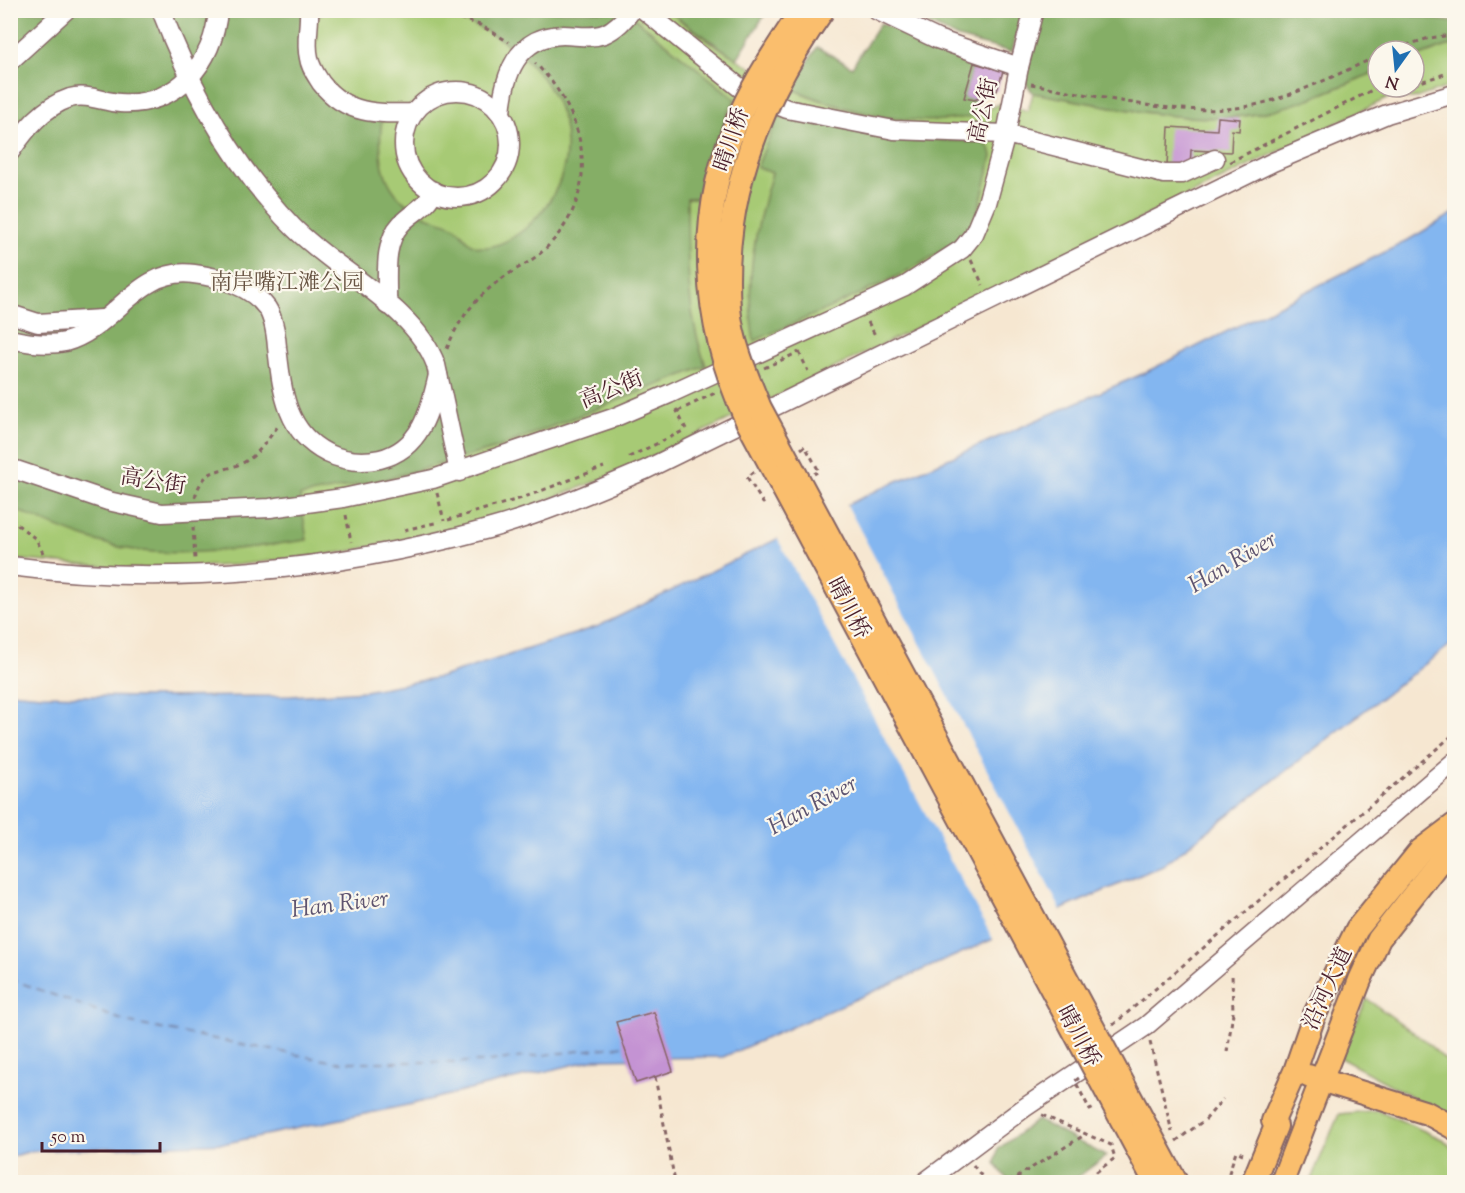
<svg xmlns="http://www.w3.org/2000/svg" width="1465" height="1193" viewBox="0 0 1465 1193" font-family="'Sorts Mill Goudy','Noto Serif SC',serif">
  <rect width="100%" height="100%" fill="#fbf7ec"/>
  <filter id="ink" filterUnits="userSpaceOnUse"><feTurbulence type="fractalNoise" baseFrequency=".0167" numOctaves="2"/><feDisplacementMap in="SourceGraphic" scale="12" xChannelSelector="R" yChannelSelector="G"/><feConvolveMatrix kernelMatrix="1 2 1 2 8 2 1 2 1" color-interpolation-filters="sRGB"/></filter>
  <filter id="wash" filterUnits="userSpaceOnUse"><feTurbulence type="fractalNoise" baseFrequency=".008" numOctaves="4" result="noise"/><feDisplacementMap in="SourceGraphic" scale="24" xChannelSelector="R" yChannelSelector="G"/><feGaussianBlur stdDeviation="1.35" result="paint"/><feColorMatrix in="noise" values="0 0 0 0 0 0 0 0 0 0 0 0 0 0 0 0 0 1.4 0 .05"/><feComposite in="paint" operator="in"/></filter>
  <g filter="url(#wash)">
    <rect width="100%" height="100%" fill="#f6e7d1"/>
    <g fill="#a7ca74" stroke="#787450" stroke-width="1.5">
      <path d="M11,11H668C745,70 834,124 934,118C963,116 975,116 1001,103L1028,111L1033,93C1101,104 1194,128 1261,113C1301,105 1340,86 1378,71V87H1414V58L1447,46L1454,45V85L1413,99L1390,97L621,472L497,519L346,552L237,565L132,569L11,559Z"/>
      <path d="M1367,999L1424,1040L1454,1068V1119L1340,1058Z"/>
      <path d="M1378,1110L1444,1140L1454,1150V1182H1310L1339,1114Z"/>
    </g>
    <g fill="#85ae66" stroke="#686648" stroke-width="1.5">
      <path d="M1374,10L1454,22V45L1447,46L1414,58V51H1378V71C1340,86 1301,105 1261,113C1194,128 1101,104 1033,93L1026,83L1025,76L1042,11Z"/>
      <path d="M11,11H326L314,18L313,54L334,93L383,111C376,157 380,197 429,217C437,220 447,223 455,227C463,232 468,246 479,247C496,249 516,237 528,226C601,158 561,66 480,28C452,15 425,13 396,11H626L735,99L726,117L704,198H687C688,257 685,310 706,366L494,449L382,480L300,496L307,540C253,547 195,557 141,551C95,545 53,525 11,508Z"/>
      <path d="M668,11H767L737,59Z"/>
      <path d="M902,11H1023L1012,52L958,38Z"/>
      <path d="M880,23L974,63L965,98L975,100L977,115C915,130 850,113 792,89L817,47L852,67Z"/>
      <path d="M778,116L908,139L981,142L990,148L992,156C987,173 980,214 971,226C945,263 801,319 754,341C744,283 755,228 772,173L757,167Z"/>
      <path d="M1037,1120L1106,1156L1071,1182H1009L995,1163L998,1149Z"/>
    </g>
    <path fill="#83b6f0" stroke="#666a8e" stroke-width="1.5" d="M1454,213V642L1163,865L723,1057L596,1059L412,1104L227,1143L31,1151L11,1157L10,692L41,695L142,697L291,696L365,691L441,677L599,626L886,486L1142,374L1403,243Z"/>
    <path fill="#f6e7d1" d="M846,503L1062,912L994,941L776,536Z"/>
    <g fill="none" stroke-linecap="round" stroke-linejoin="round">
      <path stroke="#5e5470" stroke-width="1.5" stroke-dasharray="8 6" stroke-linecap="butt" d="M10,979L130,1023L335,1062H480L624,1046"/>
    </g>
    <g id="blocks">
      <g fill="#c493d3">
        <path d="M974,63L1003,71L997,91L992,90L975,100L964,98Z"/>
        <path d="M1218,117L1240,119L1239,131L1232,130L1231,152L1191,150L1190,167L1167,166L1169,127L1217,130Z"/>
        <path d="M654,1012L673,1071L636,1083L616,1022Z"/>
      </g>
    </g>
  </g>
  <g filter="url(#ink)">
    <use href="#blocks" fill-opacity="0" stroke="#866565" stroke-width="1.5"/>
    <g fill="none" stroke-linecap="round" stroke-linejoin="round">
      <defs>
        <g id="minor">
          <path d="M161,10C192,91 233,166 293,227C336,271 415,307 436,365L459,472"/>
          <path d="M309,10C310,26 305,42 309,58C310,67 316,75 321,83C346,115 377,114 414,113"/>
          <path d="M644,10L744,91L787,109L894,130L1006,134L1164,174H1182L1215,159"/>
          <path d="M876,10L937,39L1019,67"/>
          <path d="M10,61L66,10"/>
          <circle cx="457" cy="144" r="53"/>
          <path d="M501,113C504,75 517,36 563,35C577,35 590,39 604,34C616,29 624,20 632,10"/>
          <path d="M10,152C26,129 43,107 70,98C87,93 103,102 120,103C176,107 214,63 218,10"/>
          <path d="M387,305C388,279 382,244 401,224C412,212 427,207 434,191"/>
          <path d="M10,314L38,323L102,319"/>
          <path d="M10,339C28,343 47,346 65,342C114,329 137,266 194,274C219,277 251,286 267,308C274,319 276,334 277,347C282,389 285,432 327,453C344,461 362,463 380,459C421,449 430,411 438,375"/>
          <path d="M10,468L108,501L162,513L270,508L343,498L433,479L613,418L669,394L905,286L962,249L974,234L987,203L1006,134L1019,67L1034,10"/>
          <path d="M10,566C169,587 333,571 488,529C542,514 593,492 645,470L1273,162L1387,114L1454,94"/>
          <path d="M925,1182L1024,1108L1146,1026L1454,762"/>
        </g>
        <g id="major">
          <path d="M1308,1076L1427,1113L1454,1128"/>
          <path d="M1253,1182L1276,1126L1273,1121L1295,1071L1314,1016L1357,929L1421,850L1454,825"/>
          <path d="M1282,1182L1360,980L1379,939L1439,862L1454,850"/>
        </g>
      </defs>
      <use href="#minor" stroke="#866565" stroke-width="21"/>
      <use href="#major" stroke="#866565" stroke-width="26"/>
      <g stroke="#866565" stroke-width="3" stroke-dasharray="4.5 4.5" stroke-linecap="butt">
        <path d="M434,10L480,25L509,42"/>
        <path d="M1389,51L1429,38L1454,35"/>
        <path d="M1031,84C1102,96 1188,121 1259,104C1299,94 1340,73 1378,56"/>
        <path d="M1414,84L1454,71"/>
        <path d="M1230,162L1378,87"/>
        <path d="M971,260L983,285"/>
        <path d="M868,322L876,337"/>
        <path d="M447,349C458,318 480,293 507,275C521,266 536,259 548,246C603,190 587,114 535,63"/>
        <path d="M799,352L808,371"/>
        <path d="M676,409L686,429"/>
        <path d="M629,457L683,431"/>
        <path d="M437,493L444,521"/>
        <path d="M195,497C205,463 223,475 246,461C260,453 269,437 279,425"/>
        <path d="M346,515L351,542"/>
        <path d="M10,519L36,539L43,553"/>
        <path d="M448,520L522,498L604,467"/>
        <path d="M193,527L195,559"/>
        <path d="M404,530L439,522"/>
        <path d="M1113,1025L1454,734"/>
        <path d="M1150,1042L1172,1132"/>
        <path d="M1227,1052L1233,1013L1232,973"/>
        <path d="M655,1077L675,1182"/>
        <path d="M1042,1115L1111,1145L1115,1158L1083,1182"/>
        <path d="M1176,1141L1206,1119L1223,1099"/>
        <path d="M973,1165L986,1182"/>
        <path d="M1009,1182L1086,1134"/>
        <path d="M1226,1182L1236,1151L1243,1154"/>
      </g>
      <use href="#minor" stroke="#fff" stroke-width="18"/>
      <use href="#major" stroke="#fabe6d" stroke-width="22"/>
      <defs>
        <g id="major-bridge">
          <path d="M802,10C780,43 757,77 741,112C694,214 701,322 747,421L1155,1182"/>
          <path d="M823,10C761,98 721,199 729,308C732,343 747,376 760,408L1176,1182"/>
        </g>
      </defs>
      <use href="#major-bridge" stroke="#866565" stroke-width="26" stroke-linecap="butt"/>
      <g stroke="#866565" stroke-width="3" stroke-dasharray="4.5 4.5" stroke-linecap="butt">
        <path d="M764,368L799,352"/>
        <path d="M678,411L715,393"/>
        <path d="M801,449L805,446L819,471L814,474"/>
        <path d="M754,472L747,477L763,503L768,500"/>
        <path d="M1079,1078L1075,1081L1090,1110L1096,1107"/>
      </g>
      <use href="#major-bridge" stroke="#fabe6d" stroke-width="22"/>
    </g>
  </g>
  <g text-anchor="middle" dominant-baseline="central" stroke-width="4.5" stroke-linejoin="round" paint-order="stroke">
    <g font-size="22" fill="#4a1f2b" stroke="#fbf7ec">
      <text transform="translate(985 111) rotate(-78)">高公街</text>
      <text transform="translate(733 140) rotate(-71)">晴川桥</text>
      <text transform="translate(612 391) rotate(-22)">高公街</text>
      <text transform="translate(153 483) rotate(9)">高公街</text>
      <text transform="translate(847 609) rotate(62)">晴川桥</text>
      <text transform="translate(1329 989) rotate(-65)">沿河大道</text>
      <text transform="translate(1077 1037) rotate(62)">晴川桥</text>
    </g>
    <g font-size="22" fill="#665241" stroke="#fbf7ec">
      <text x="287" y="284">南岸嘴江滩公园</text>
    </g>
    <g font-size="24" font-style="italic" fill="#5e5470" stroke="#fbf7ec">
      <text transform="translate(1233 563) rotate(-31)">Han River</text>
      <text transform="translate(813 806) rotate(-29)">Han River</text>
      <text transform="translate(340 905) rotate(-7)">Han River</text>
    </g>
  </g>
  <rect width="1465" height="1193" fill="none" stroke="#fbf7ec" stroke-width="36"/>
  <g transform="translate(1396 69) rotate(195)"><circle r="28" fill="#fbf7ec" stroke="#b4a19f" stroke-width="1.5"/>
  <path d="M0-4.5L10 22L0 15L-10 22Z" fill="#1f6fb2"/>
  <text y="-9" font-size="16" font-weight="bold" text-anchor="middle" fill="#4a1f2b">N</text>
  </g>
  <path d="M42 1142v9h118v-9" fill="none" stroke="#4a1f2b" stroke-width="3"/>
  <text x="51" y="1142" font-size="18" fill="#4a1f2b" stroke="#fbf7ec" stroke-width="4.5" paint-order="stroke">50 m</text>
</svg>
